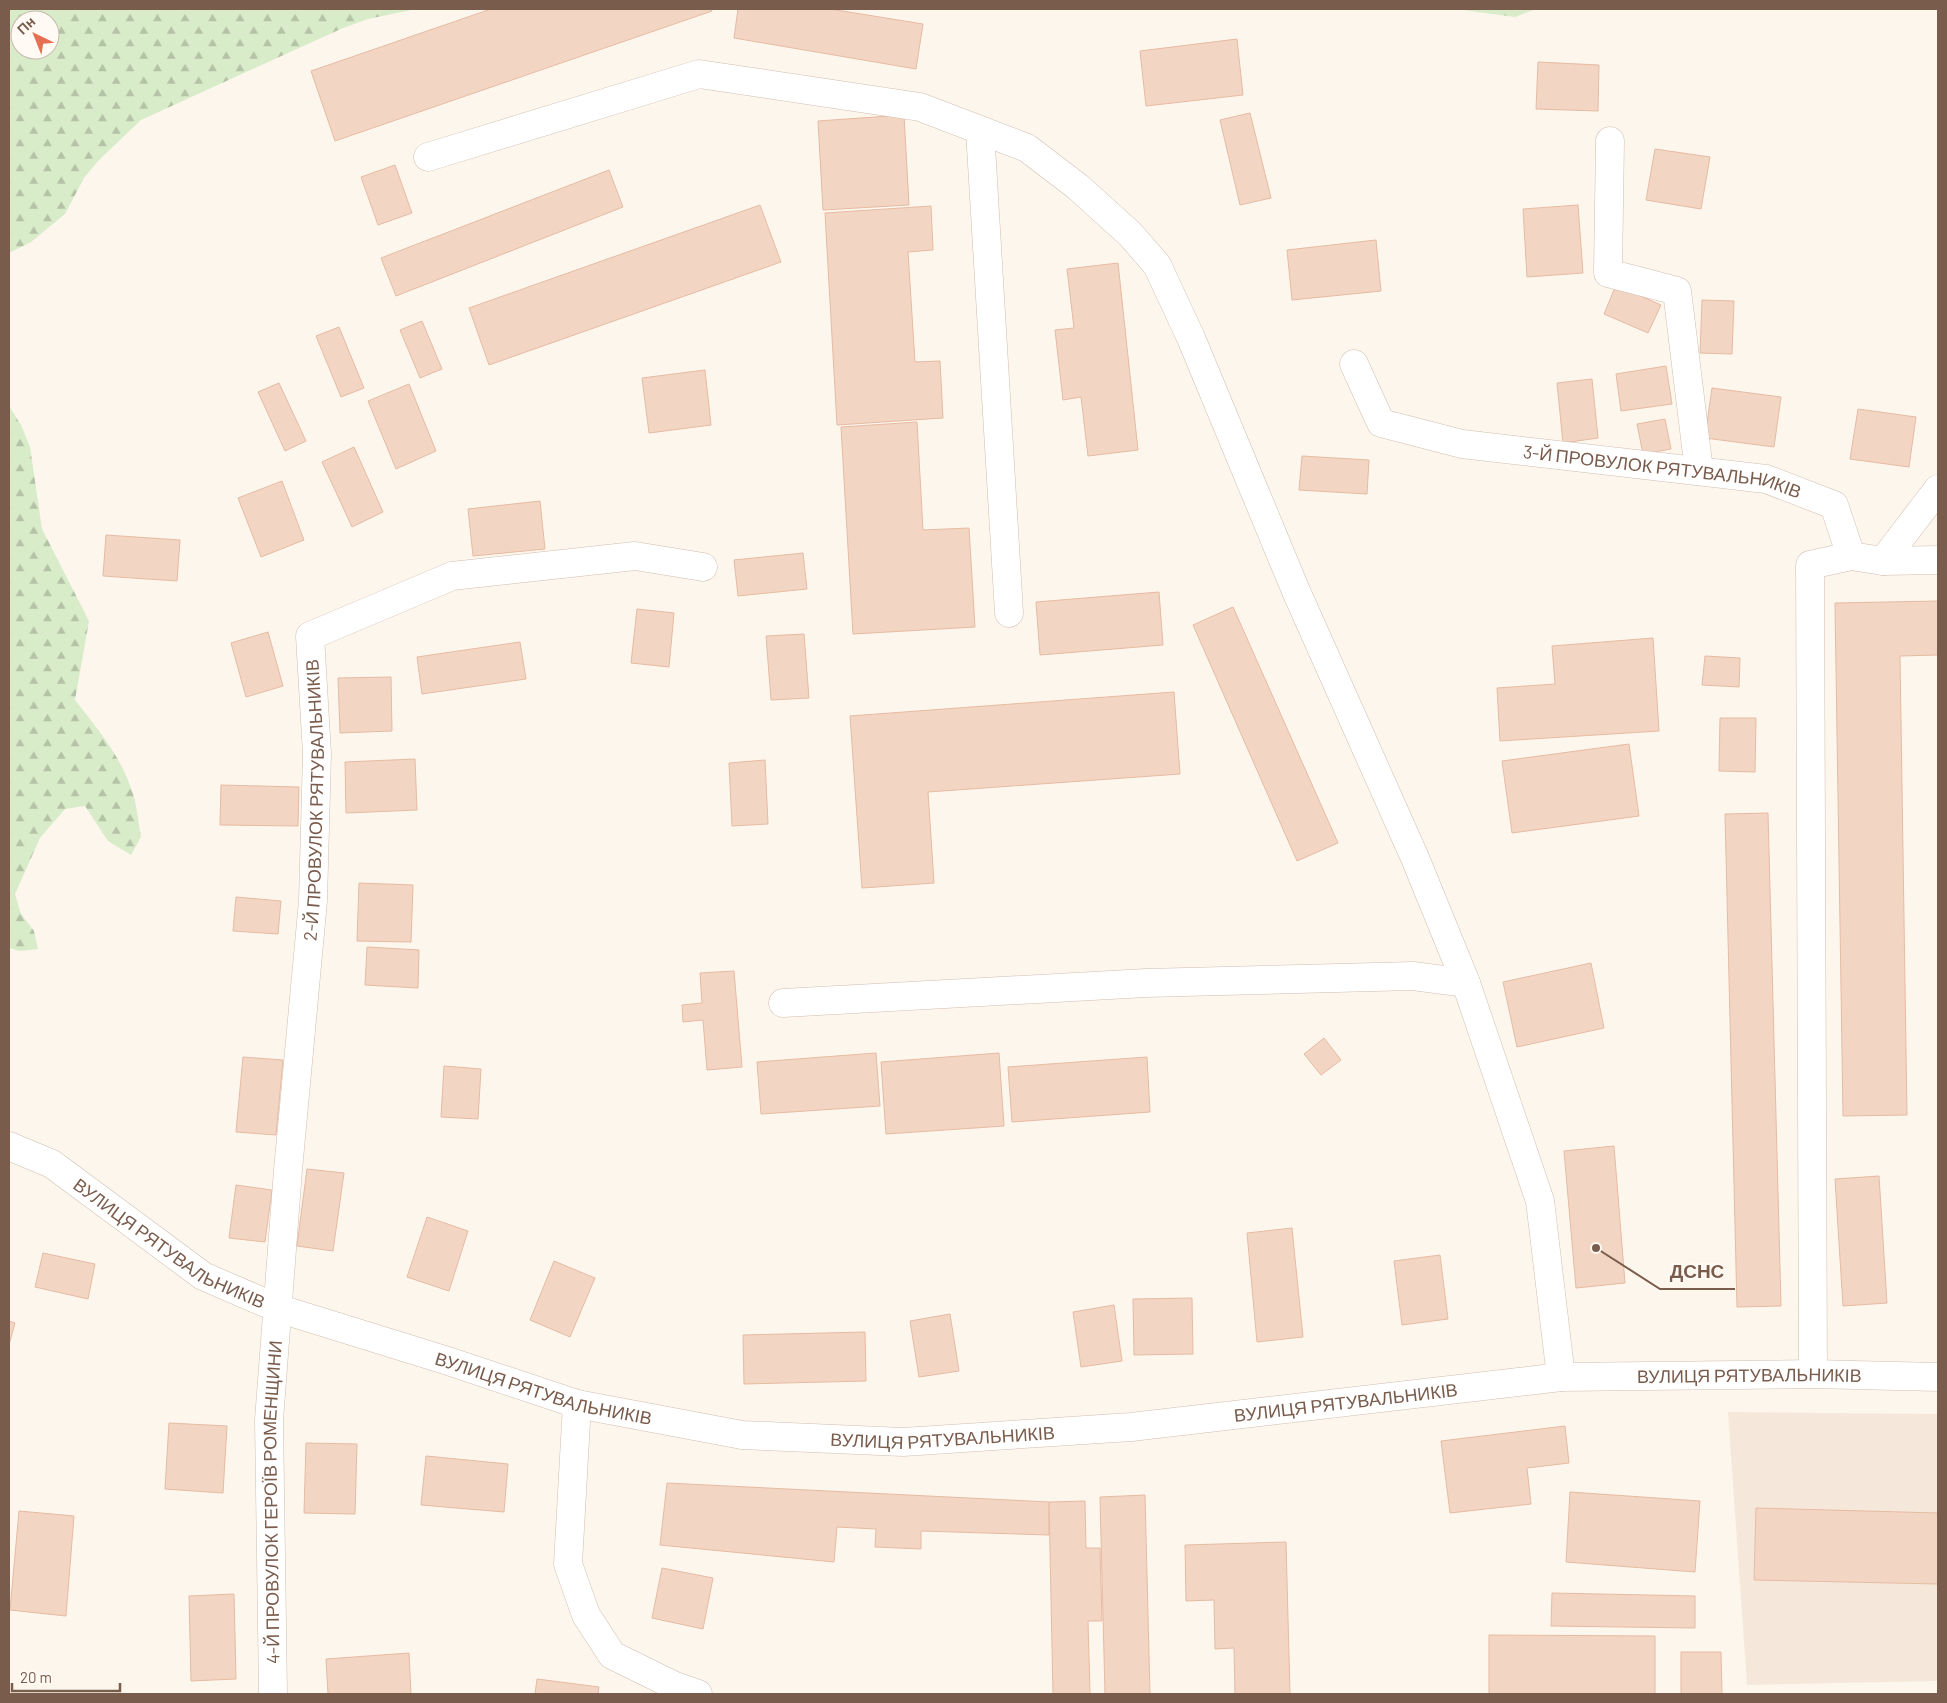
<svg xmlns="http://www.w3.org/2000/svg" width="1947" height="1703" viewBox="0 0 1947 1703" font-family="Barlow,sans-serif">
  <defs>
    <pattern id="forest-firs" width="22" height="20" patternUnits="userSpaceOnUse" patternTransform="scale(1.25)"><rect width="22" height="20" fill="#d8ecc9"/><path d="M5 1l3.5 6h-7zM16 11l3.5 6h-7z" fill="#b4c2a5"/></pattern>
  </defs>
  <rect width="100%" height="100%" fill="#fdf6ec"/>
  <path fill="#f5e8da" d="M1728,1412L1938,1414V1681L1747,1685Z"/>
  <g fill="url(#forest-firs)" fill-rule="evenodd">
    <path d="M9,9H416L368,19L343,28L141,120L98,161L84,178L65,214L31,242L9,253ZM20,20H50V50H20Z"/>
    <path d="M1456,9H1536L1515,17Z"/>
    <path d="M9,406L21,425L30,447L42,529L89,621L75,700C97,728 119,754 131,788C137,803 138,821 141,837L131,855L108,841L85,806L65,809L40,838L15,894L21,914L34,931L38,949L20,951L9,948Z"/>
  </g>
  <g fill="#f3d5c3" stroke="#e6bba3">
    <path d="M491,9H711L712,11L335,141L311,71Z"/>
    <path d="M738,9H830L923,24L916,69L734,38Z"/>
    <path d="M1237,39L1243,95L1146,106L1140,51Z"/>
    <path d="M1538,62L1599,65L1598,111L1536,109Z"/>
    <path d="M1250,113L1271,198L1240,205L1220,120Z"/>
    <path d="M904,115L909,205L823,210L818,121Z"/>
    <path d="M1655,149L1710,157L1701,209L1646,200Z"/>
    <path d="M395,165L412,213L378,225L361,177Z"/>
    <path d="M609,170L623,207L396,296L381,258Z"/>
    <path d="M760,205L781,262L489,365L469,308Z"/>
    <path d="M1578,205L1583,273L1527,277L1523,209Z"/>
    <path d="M931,206L933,250L908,252L915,362L940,361L943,418L837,425L825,213Z"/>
    <path d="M1376,240L1381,291L1292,300L1287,250Z"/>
    <path d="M1118,263L1138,450L1088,456L1081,397L1063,400L1055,330L1074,328L1067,269Z"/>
    <path d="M1616,285L1661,305L1648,333L1604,314Z"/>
    <path d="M1702,300L1734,301L1732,354L1700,353Z"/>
    <path d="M422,321L442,369L420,378L400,330Z"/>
    <path d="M339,327L364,388L341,397L316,336Z"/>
    <path d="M1666,366L1672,404L1621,411L1616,374Z"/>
    <path d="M705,370L711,425L649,433L642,378Z"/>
    <path d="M1592,379L1598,438L1563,443L1557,383Z"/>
    <path d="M279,383L306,441L285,451L258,392Z"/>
    <path d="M409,384L436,451L396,469L368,401Z"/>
    <path d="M1712,388L1781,397L1774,447L1705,438Z"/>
    <path d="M1858,409L1916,417L1909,467L1850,459Z"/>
    <path d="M1665,419L1671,449L1643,454L1637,424Z"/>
    <path d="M917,422L923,530L969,528L975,627L853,634L841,427Z"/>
    <path d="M354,447L383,512L352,527L322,462Z"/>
    <path d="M1302,456L1369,460L1367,494L1299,490Z"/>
    <path d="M282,481L304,540L261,557L238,498Z"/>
    <path d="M540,501L545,549L473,556L468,509Z"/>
    <path d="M106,535L180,540L177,581L103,576Z"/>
    <path d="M803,553L807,589L738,596L734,560Z"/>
    <path d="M1159,592L1163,645L1040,655L1036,602Z"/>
    <path d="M1938,601V655L1900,656L1907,1115L1843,1116L1835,603Z"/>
    <path d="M1233,607L1338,843L1297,861L1193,625Z"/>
    <path d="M637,609L674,613L669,667L631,663Z"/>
    <path d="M268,632L283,686L246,697L231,643Z"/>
    <path d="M804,634L809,698L771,700L766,636Z"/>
    <path d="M1653,638L1659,731L1500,741L1497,688L1555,684L1552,646Z"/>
    <path d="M520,642L526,679L422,694L417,657Z"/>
    <path d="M1705,656L1740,658L1739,687L1702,685Z"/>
    <path d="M391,677L392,731L340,733L338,678Z"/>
    <path d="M1174,692L1180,774L928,792L934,883L862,888L850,716Z"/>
    <path d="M1720,718H1756L1755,772L1719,771Z"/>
    <path d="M1629,744L1639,816L1512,833L1502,761Z"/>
    <path d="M415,759L417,810L346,813L345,762Z"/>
    <path d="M765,760L768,824L732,826L729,763Z"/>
    <path d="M221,785L299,787L298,826L220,825Z"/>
    <path d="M1768,813L1781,1306L1737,1307L1725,814Z"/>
    <path d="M359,883L413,885L411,942L357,941Z"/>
    <path d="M236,897L281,901L278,934L233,931Z"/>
    <path d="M367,947L419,950L418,988L365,985Z"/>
    <path d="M1591,963L1604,1028L1517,1047L1503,982Z"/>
    <path d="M734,971L742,1067L707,1070L703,1020L683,1022L682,1005L702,1003L700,973Z"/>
    <path d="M1324,1038L1341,1060L1321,1075L1304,1054Z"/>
    <path d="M876,1053L880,1106L761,1114L757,1062Z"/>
    <path d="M999,1053L1004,1126L886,1134L881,1062Z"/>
    <path d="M243,1057L283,1060L276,1135L236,1132Z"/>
    <path d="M1147,1057L1150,1112L1012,1122L1008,1067Z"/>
    <path d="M444,1066L481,1069L478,1119L441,1117Z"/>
    <path d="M1614,1146L1625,1283L1576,1288L1564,1151Z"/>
    <path d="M307,1169L344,1173L333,1251L297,1246Z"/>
    <path d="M1879,1176L1887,1303L1843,1306L1835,1179Z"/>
    <path d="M236,1185L272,1190L265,1242L229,1238Z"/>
    <path d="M427,1217L468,1231L449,1291L407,1277Z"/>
    <path d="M1292,1228L1303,1337L1257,1342L1247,1233Z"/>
    <path d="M43,1253L95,1264L88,1299L35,1287Z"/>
    <path d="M1440,1255L1448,1319L1402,1325L1394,1261Z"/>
    <path d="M554,1261L595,1278L570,1337L530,1320Z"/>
    <path d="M1192,1298L1193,1354L1134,1355L1133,1299Z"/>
    <path d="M1114,1305L1122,1361L1081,1367L1073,1312Z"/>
    <path d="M950,1314L959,1371L919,1377L910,1321Z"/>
    <path d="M9,1321L15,1323L9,1345Z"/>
    <path d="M865,1332L866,1381L744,1384L743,1335Z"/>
    <path d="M169,1423L227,1426L223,1493L165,1489Z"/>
    <path d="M1565,1426L1569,1463L1527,1468L1531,1504L1450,1513L1441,1441Z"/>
    <path d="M306,1443L357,1444L355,1514L304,1513Z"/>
    <path d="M426,1456L508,1464L504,1512L421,1505Z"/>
    <path d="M667,1483L1049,1502V1535L921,1531V1549L875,1547L876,1529L837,1527L834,1562L660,1545Z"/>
    <path d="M1570,1492L1700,1501L1695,1572L1566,1562Z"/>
    <path d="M1145,1495L1150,1694H1105L1100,1497Z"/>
    <path d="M1085,1501L1086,1548H1100L1102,1621H1088L1090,1694H1053L1049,1502Z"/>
    <path d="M1756,1508L1938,1513V1584L1754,1580Z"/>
    <path d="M19,1511L74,1516L66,1616L10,1610Z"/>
    <path d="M1286,1542L1290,1694H1235L1234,1648L1215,1649L1214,1600L1186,1601L1185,1545Z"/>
    <path d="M662,1568L713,1578L703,1629L652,1618Z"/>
    <path d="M1552,1593L1695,1596V1628L1551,1626Z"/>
    <path d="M234,1594L236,1679L191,1681L189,1596Z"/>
    <path d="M1489,1635L1655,1636V1694H1489Z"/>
    <path d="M1681,1652H1721L1722,1694H1681Z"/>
    <path d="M409,1653L411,1694H328L326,1659Z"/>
    <path d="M537,1679L599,1687L598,1694H535Z"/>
  </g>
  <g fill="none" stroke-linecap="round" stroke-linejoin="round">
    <defs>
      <g id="minor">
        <path d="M980,130L1009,613"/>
        <path d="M1610,141L1608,273L1677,291L1699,471"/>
        <path d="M428,157L699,74L920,107L1027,148L1078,187L1130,234L1157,265L1191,338L1296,591L1415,858L1466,983"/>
        <path id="s1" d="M1354,364L1381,423L1462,444L1766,479L1834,505L1851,556L1883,561L1938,489"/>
        <path d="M1883,561L1938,560"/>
        <path d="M783,1003L1146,983L1413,976L1466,983L1540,1201L1561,1377"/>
        <path id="s2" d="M9,1146L52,1164L203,1276L277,1308L448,1361L577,1404L742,1435L903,1442L1131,1427L1561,1377L1813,1374L1938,1377"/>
        <path d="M1813,1374L1810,565L1851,556"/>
        <path d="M577,1404L568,1564L586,1615L612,1655L675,1686L698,1694"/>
        <path id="s3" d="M273,1694L269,1420L288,1170L313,901L317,754L310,636L452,576L635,556L703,567"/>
      </g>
    </defs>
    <use href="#minor" stroke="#d1beb0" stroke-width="29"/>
    <use href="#minor" stroke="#fff" stroke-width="28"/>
  </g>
  <g text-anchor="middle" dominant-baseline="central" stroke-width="4" stroke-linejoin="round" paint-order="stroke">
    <g font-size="18" fill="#7a5c4d" stroke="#fffaf3">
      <text stroke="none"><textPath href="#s1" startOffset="351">3-Й ПРОВУЛОК РЯТУВАЛЬНИКІВ</textPath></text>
      <text stroke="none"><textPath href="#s3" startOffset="896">2-Й ПРОВУЛОК РЯТУВАЛЬНИКІВ</textPath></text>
      <text stroke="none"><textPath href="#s2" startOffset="189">ВУЛИЦЯ РЯТУВАЛЬНИКІВ</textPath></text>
      <text stroke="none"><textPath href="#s2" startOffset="1809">ВУЛИЦЯ РЯТУВАЛЬНИКІВ</textPath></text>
      <text stroke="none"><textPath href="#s2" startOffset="594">ВУЛИЦЯ РЯТУВАЛЬНИКІВ</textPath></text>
      <text stroke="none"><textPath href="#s2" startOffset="1404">ВУЛИЦЯ РЯТУВАЛЬНИКІВ</textPath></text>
      <text stroke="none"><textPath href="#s2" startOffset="999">ВУЛИЦЯ РЯТУВАЛЬНИКІВ</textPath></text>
      <text stroke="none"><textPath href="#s3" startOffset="192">4-Й ПРОВУЛОК ГЕРОЇВ РОМЕНЩИНИ</textPath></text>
    </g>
  </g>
  <path fill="none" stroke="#7a5c4d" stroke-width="2" d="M1596 1248L1660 1289H1735"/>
  <circle fill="#7a5c4d" stroke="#fffaf3" stroke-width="2" cx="1596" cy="1248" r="5"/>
  <g font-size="19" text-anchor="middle" font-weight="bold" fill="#7a5c4d" stroke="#fffaf3" stroke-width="4" stroke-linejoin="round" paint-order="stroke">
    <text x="1697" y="1278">ДСНС</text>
  </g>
  <rect width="1947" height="1703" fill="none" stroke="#7a5c4d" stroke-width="20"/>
  <g transform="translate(35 35) rotate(317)"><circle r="24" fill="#fffaf3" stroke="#cabbb1"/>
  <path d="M0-4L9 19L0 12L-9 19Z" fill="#e76f51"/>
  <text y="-8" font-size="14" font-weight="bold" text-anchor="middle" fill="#7a5c4d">Пн</text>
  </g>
  <path d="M12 1683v8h108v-8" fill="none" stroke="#7a5c4d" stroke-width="2.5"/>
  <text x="20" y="1683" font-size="15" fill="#7a5c4d" stroke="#fffaf3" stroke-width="4" paint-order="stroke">20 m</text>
</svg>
